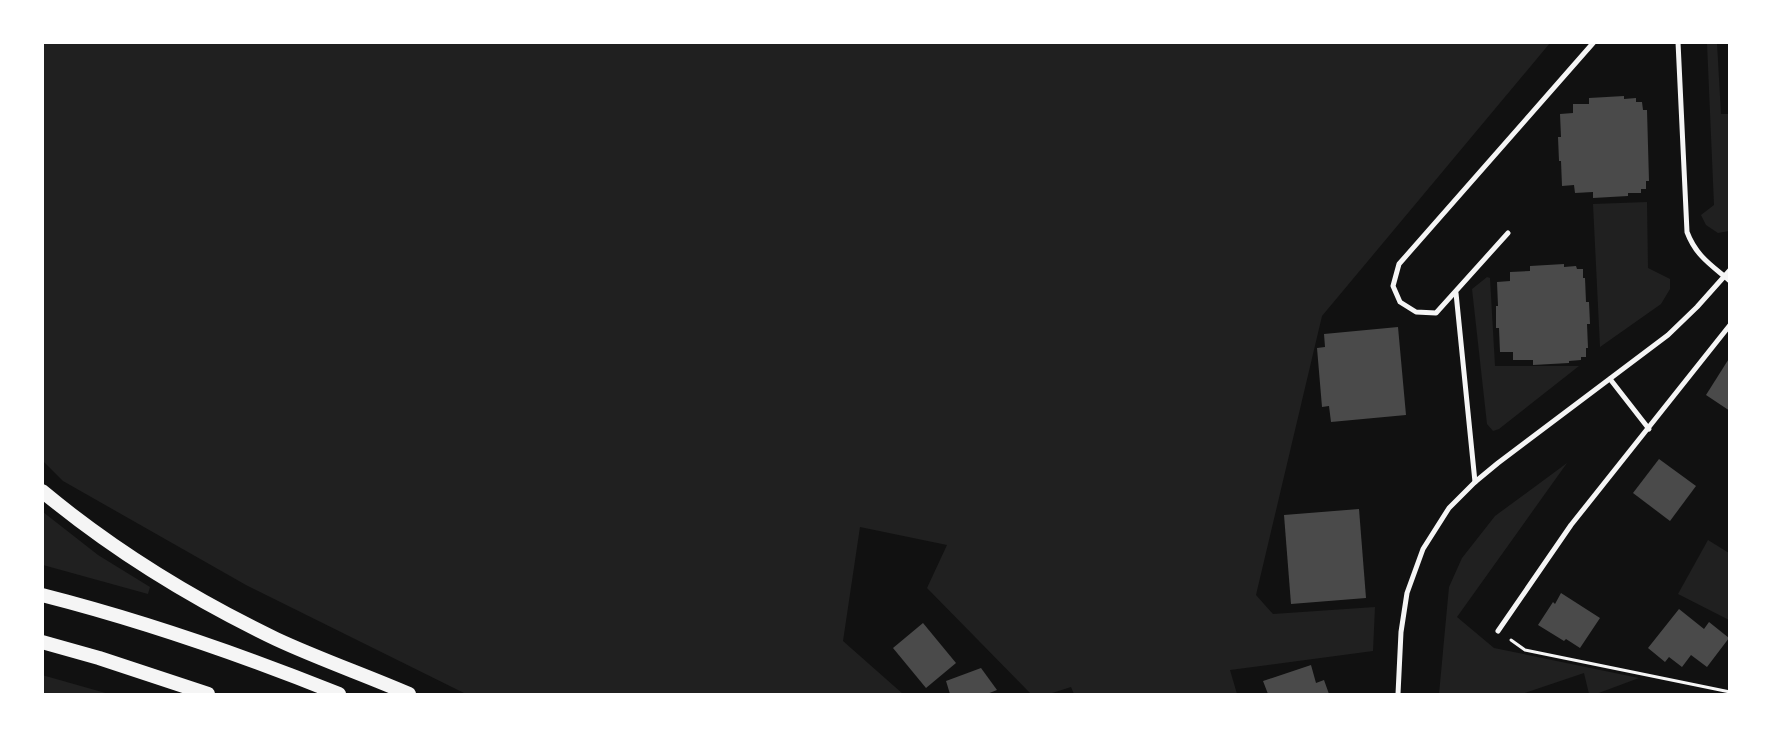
<svg xmlns="http://www.w3.org/2000/svg" width="1772" height="737" viewBox="0 0 1772 737" font-family="'IBM Plex Serif',serif">
  <rect width="100%" height="100%" fill="#111"/>
  <g fill="#202020">
    <path d="M42,43L43,42L1550,43L1322,316L1256,595L1273,614L1375,607L1373,651L1230,670L1237,694H1074L1071,687L1049,694H1031L927,588L947,545L860,527L843,641L903,694H466L246,585L63,481L43,461Z"/>
    <path d="M1707,43H1717L1721,114H1729V231L1718,233L1706,225L1701,215L1714,205Z"/>
    <path d="M1647,202L1648,268L1670,279V289L1661,304L1600,347L1593,204Z"/>
    <path d="M1487,277L1490,278L1495,366H1579L1499,429L1493,431L1487,424L1472,289Z"/>
    <path d="M1567,463L1457,617L1494,648L1639,678L1596,694H1589L1584,673L1522,694H1439L1449,587L1462,558L1495,516Z"/>
    <path d="M43,512L98,555L150,587L148,594L43,565Z"/>
    <path d="M1708,540L1729,553V620L1678,594Z"/>
    <path d="M42,675L109,694H43Z"/>
  </g>
  <g fill="#4a4a4a">
    <path d="M1624,96V99L1636,98V102H1642L1643,110H1647L1649,181H1646V189H1641V193H1628V196L1593,198V192L1575,193L1574,185L1562,186L1561,161H1559L1558,137H1561L1560,114L1573,113V104H1589V98Z"/>
    <path d="M1564,264V267L1576,266L1577,269H1583V278H1585L1586,302H1589L1590,324H1587L1588,348H1586V357H1581V360L1569,361V363L1533,365V360H1513V352H1500L1499,328H1496V306H1498L1497,282L1510,281V272L1530,271V266Z"/>
    <path d="M1398,327L1406,415L1331,422L1329,406L1322,407L1317,348L1325,347L1324,334Z"/>
    <path d="M1730,357V411L1706,395Z"/>
    <path d="M1659,459L1696,486L1670,521L1633,493Z"/>
    <path d="M1359,509L1366,598L1291,604L1284,515Z"/>
    <path d="M1561,593L1600,618L1580,648L1566,639L1564,641L1538,625L1553,602L1555,604Z"/>
    <path d="M1679,609L1704,629L1709,622L1729,638L1707,667L1691,655L1682,667L1669,657L1665,662L1648,648Z"/>
    <path d="M923,623L956,663L926,688L893,648Z"/>
    <path d="M1311,665L1316,683L1324,680L1329,694H1268L1263,681Z"/>
    <path d="M981,668L997,690L987,694H950L946,681Z"/>
  </g>
  <g fill="none" stroke-linecap="round" stroke-linejoin="round">
    <path stroke="#f5f5f5" stroke-width="3" d="M1511,640L1525,650L1730,692"/>
    <g stroke="#f5f5f5" stroke-width="5">
      <path d="M1678,42L1687,232C1696,256 1711,265 1730,281"/>
      <path d="M1508,233L1436,313L1416,312L1400,302L1393,286L1399,264L1594,42"/>
      <path d="M1456,293L1475,482"/>
      <path d="M1610,379L1649,429"/>
      <path d="M1498,631L1571,525L1730,325"/>
      <path d="M1398,694L1401,632L1407,593L1423,549L1449,508L1475,482L1498,463L1668,335L1697,307L1730,270"/>
    </g>
    <g stroke="#f5f5f5" stroke-width="14">
      <path d="M42,491C113,550 193,599 276,639C319,659 365,675 409,694"/>
      <path d="M42,595C144,621 242,655 339,694"/>
      <path d="M42,642L99,658L208,694"/>
    </g>
  </g>
  <rect width="1772" height="737" fill="none" stroke="#ffffff" stroke-width="88"/>
</svg>
